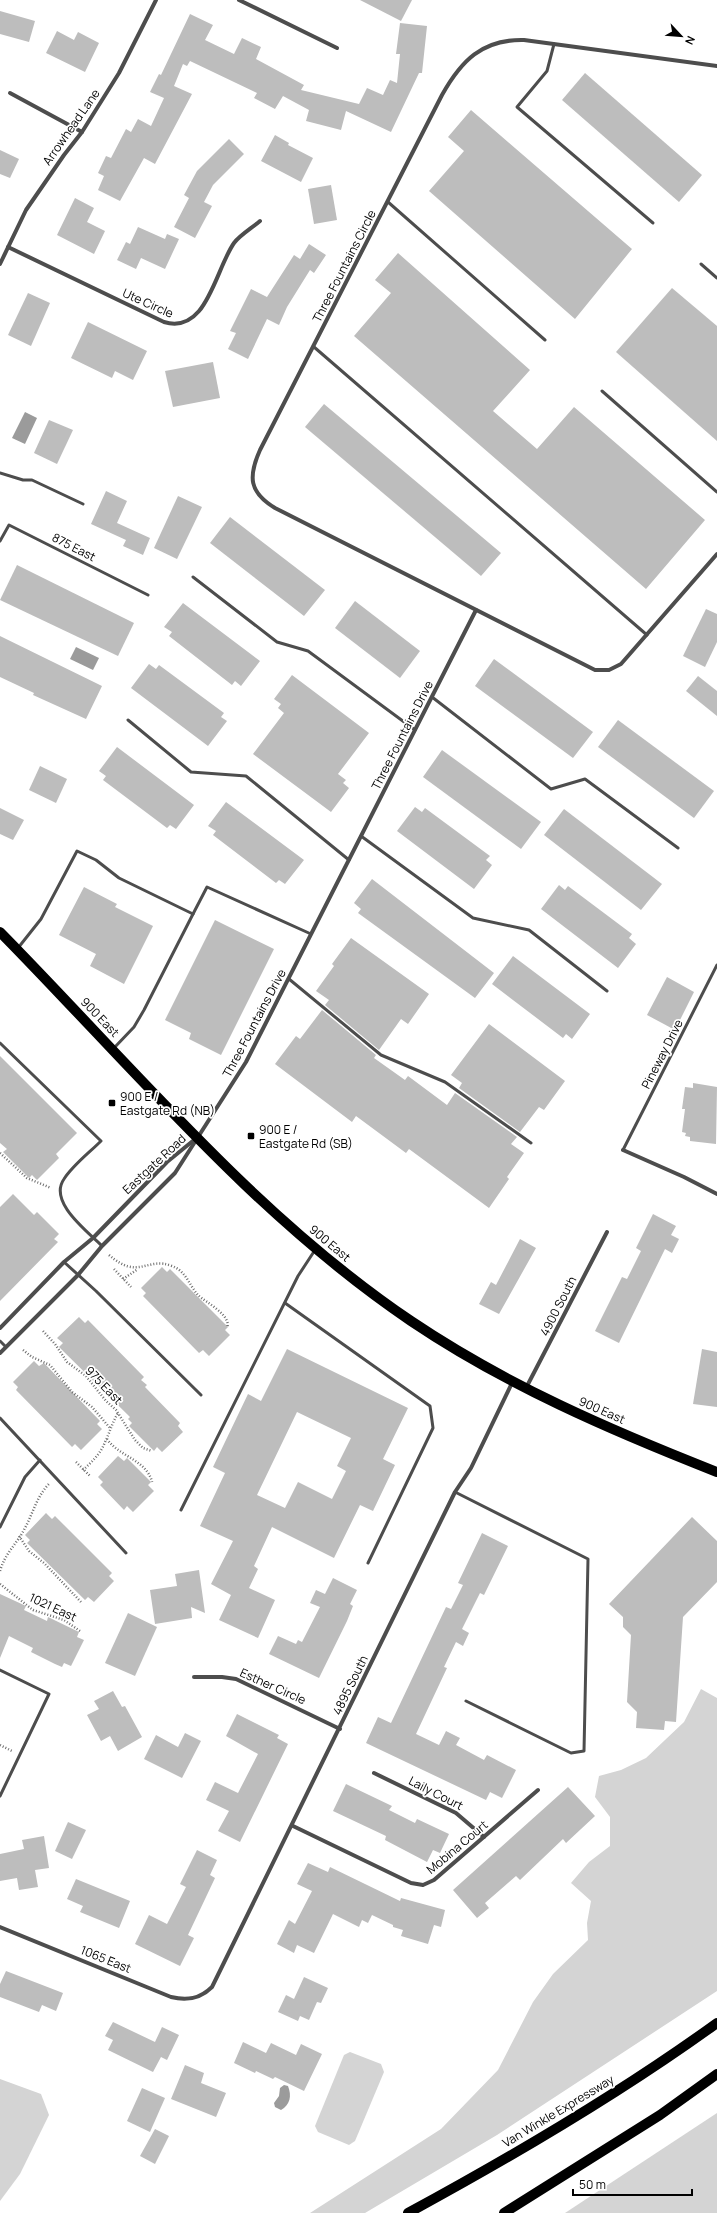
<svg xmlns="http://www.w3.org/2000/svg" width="717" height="2213" viewBox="0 0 717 2213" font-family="Manrope,sans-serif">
  <rect width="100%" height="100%" fill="#fff"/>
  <g fill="#d4d4d4">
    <path d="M701,1689L717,1698V1991L497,2135L365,2213H310L441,2129L498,2070L533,2002L553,1974L588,1940L587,1923L591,1901L571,1883L589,1862L610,1846V1817L595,1797L599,1776L621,1770L646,1758L684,1722Z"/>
    <path d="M350,2052L381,2064L384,2072L355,2141L349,2145L318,2132L315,2126L344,2055Z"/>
    <path d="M0,2079L41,2094L49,2115L20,2174L0,2201Z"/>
    <path d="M717,2113V2213H565Z"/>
  </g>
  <g fill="#9b9b9b">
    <path d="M25,412L37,418L25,444L12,438Z"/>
    <path d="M76,647L99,658L93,670L70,659Z"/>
    <path d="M284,2085L288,2086C292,2096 290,2105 281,2110L275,2107L274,2103L279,2096L280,2088Z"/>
  </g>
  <g fill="#bdbdbd" fill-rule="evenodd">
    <path d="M360,0H412L401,21Z"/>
    <path d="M0,11L35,21L29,42L0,34Z"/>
    <path d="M190,14L213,25L205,40L234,54L242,38L261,47L256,59L304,85L301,90L359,104L367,88L383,95L390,80L397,83L400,54H396L400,23L427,26L422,73H419L391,132L346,111L341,130L306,121L309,110L283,96L275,109L254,98L257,93L190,61L187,66L183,64L174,86L192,94L155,164L144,158L120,201L98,190L104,176L98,173L106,156L111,158L126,129L131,132L138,119L151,126L164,98L150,92L159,74L161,75Z"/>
    <path d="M57,31L74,40L78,32L99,43L85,72L46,53Z"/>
    <path d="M585,73L702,175L679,202L562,100Z"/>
    <path d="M471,110L632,249L575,319L429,191L464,151L448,137Z"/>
    <path d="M275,135L289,143L288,145L313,158L301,182L261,161Z"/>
    <path d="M229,139L244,154L213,185L204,202L212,206L195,238L174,227L189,198L184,195L197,171Z"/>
    <path d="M0,150L19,159L10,178L0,174Z"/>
    <path d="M331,185L337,220L314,224L308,189Z"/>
    <path d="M75,198L94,208L87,222L105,231L94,254L57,235Z"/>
    <path d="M138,227L165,239L167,234L179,239L165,269L141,258L136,269L117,260L126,242L130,244Z"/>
    <path d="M309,244L326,255L314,273L310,270L287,307L279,325L267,319L248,359L228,349L236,333L230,331L251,289L267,297L294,255L300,259Z"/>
    <path d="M398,253L530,370L493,411L537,449L574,407L705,520L646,589L354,336L391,293L375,280Z"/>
    <path d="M672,288L717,326V441L616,352Z"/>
    <path d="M28,293L50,303L31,346L8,335Z"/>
    <path d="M88,322L147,351L133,380L115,371L112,378L71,358Z"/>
    <path d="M213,362L220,398L173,407L165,371Z"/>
    <path d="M324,404L501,553L481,576L305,427Z"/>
    <path d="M49,420L73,430L57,464L34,453Z"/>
    <path d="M106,491L127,501L117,523L150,538L143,555L123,546L126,540L91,524Z"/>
    <path d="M178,496L202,507L177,559L154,548Z"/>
    <path d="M230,517L325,590L304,616L210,543Z"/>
    <path d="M17,565L134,623L118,656L0,600Z"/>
    <path d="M355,601L420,651L400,678L335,628Z"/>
    <path d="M183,603L260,661L241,686L235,681L232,685L169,636L172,632L164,627Z"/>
    <path d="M706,609L717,614V642L705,667L683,656Z"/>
    <path d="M0,636L102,686L86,719L33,695L34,693L0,677Z"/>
    <path d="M494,659L593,732L573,758L475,686Z"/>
    <path d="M149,664L156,669L159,665L224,713L221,717L227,721L208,746L131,688Z"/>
    <path d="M292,675L369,733L338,774L346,780L343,783L349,788L331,812L253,754L284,713L278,708L281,704L274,699Z"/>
    <path d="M698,676L717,691V716L686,691Z"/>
    <path d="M618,720L714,791L694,818L598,747Z"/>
    <path d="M117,747L194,805L176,829L170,825L167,828L103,780L106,776L99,771Z"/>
    <path d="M442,750L541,822L521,849L423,777Z"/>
    <path d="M40,766L67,779L56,803L29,790Z"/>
    <path d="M226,802L304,860L285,884L279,880L276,883L213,835L216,831L208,826Z"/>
    <path d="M415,807L422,812L425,808L490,856L486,860L492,865L474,889L397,831Z"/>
    <path d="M0,808L24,820L13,840L0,834Z"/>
    <path d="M564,809L662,884L641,910L544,835Z"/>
    <path d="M372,879L494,973L475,998L358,913L361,909L354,903Z"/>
    <path d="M559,885L565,890L568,886L632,934L629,938L636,944L618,968L541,909Z"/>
    <path d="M84,887L117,904L115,907L153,926L124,984L90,966L96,954L59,935Z"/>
    <path d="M215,920L274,949L221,1055L189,1039L191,1033L165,1020Z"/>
    <path d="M351,938L429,994L408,1024L401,1019L379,1050L325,1005L329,1000L316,991L334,966L332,964Z"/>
    <path d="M513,956L590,1014L572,1039L566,1034L563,1038L492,984Z"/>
    <path d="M667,977L694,992L675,1030L647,1015Z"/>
    <path d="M322,1010L376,1055L374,1058L405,1080L408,1076L447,1105L455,1093L517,1137L511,1144L524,1153L507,1177L509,1179L489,1208L409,1149L406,1153L356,1116L352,1122L275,1064L296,1036L300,1039Z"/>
    <path d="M489,1024L565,1081L544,1110L539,1107L520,1132L459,1088L462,1083L451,1075Z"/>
    <path d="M0,1056L77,1133L56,1154L59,1158L37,1180L32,1175L29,1178L3,1152L7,1149L0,1143Z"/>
    <path d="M693,1083L717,1087L716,1144L690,1141V1137L685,1136L686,1133L682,1132L685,1109H682L685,1087L693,1088Z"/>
    <path d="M13,1194L34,1215L37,1212L59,1234L54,1239L58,1242L0,1301V1207Z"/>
    <path d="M653,1214L676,1226L671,1235L679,1239L672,1253L665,1249L619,1343L595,1331L622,1277L627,1279L641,1251L636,1248Z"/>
    <path d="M520,1239L536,1248L499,1314L479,1304L491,1282L496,1285Z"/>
    <path d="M162,1267L167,1272L170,1269L228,1327L225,1330L230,1335L209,1356L203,1350L199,1353L143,1296L146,1293L141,1288Z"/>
    <path d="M79,1317L85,1323L88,1320L144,1377L141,1380L147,1385L145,1387L180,1423L178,1426L183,1432L162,1452L157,1447L154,1451L129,1426L132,1423L128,1419L130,1417L59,1347L63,1343L57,1338Z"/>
    <path d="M287,1349L408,1408L383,1459L395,1465L373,1511L360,1505L334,1558L272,1527L254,1566L258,1569L249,1588L275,1600L258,1638L219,1620L231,1595L211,1584L233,1541L200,1526L225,1473L213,1467L248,1394L261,1401ZM297,1412L351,1438L337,1466L346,1471L332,1499L298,1482L285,1508L257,1495Z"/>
    <path d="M702,1349L717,1352V1407L693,1404Z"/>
    <path d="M34,1361L39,1366L44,1363L100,1421L97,1424L102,1429L81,1450L75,1444L72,1447L16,1390L18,1387L13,1382Z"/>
    <path d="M118,1456L124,1461L127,1458L151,1482L148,1485L154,1491L133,1512L127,1506L124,1510L100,1485L103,1482L98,1477Z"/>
    <path d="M46,1513L52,1519L55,1516L112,1573L109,1576L114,1581L94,1602L88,1597L85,1600L27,1543L30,1540L25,1535Z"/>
    <path d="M692,1517L717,1541V1582L683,1617L676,1722L665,1721L664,1730L636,1728L637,1712L627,1702L631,1635L623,1627V1617L609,1604Z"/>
    <path d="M482,1533L508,1546L484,1595L480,1593L462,1629L469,1633L463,1646L456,1642L444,1667L447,1668L416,1734L439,1745L446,1731L460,1738L456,1745L484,1760L487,1755L516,1770L502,1798L490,1792L486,1800L366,1743L378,1717L391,1723L446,1607L451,1609L463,1585L458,1583Z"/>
    <path d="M199,1570L205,1613L191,1607L192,1618L155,1624L150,1590L177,1586L175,1574Z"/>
    <path d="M333,1578L357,1590L350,1604L353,1606L347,1621L319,1678L269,1654L278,1636L296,1644L298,1640L302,1642L320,1607L310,1603L316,1590L325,1594Z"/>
    <path d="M0,1594L26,1606L24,1610L47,1621L48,1617L79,1632L77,1637L84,1640L71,1666L64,1663L62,1667L55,1664L31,1652L33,1648L9,1636L0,1658Z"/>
    <path d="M128,1613L157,1627L135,1676L105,1663Z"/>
    <path d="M113,1691L122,1707L125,1706L142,1737L118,1751L110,1736L101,1741L87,1715L99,1709L94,1701Z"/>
    <path d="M237,1714L279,1735L277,1738L288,1744L240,1842L218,1831L229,1811L206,1800L215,1782L238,1793L258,1754L226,1736Z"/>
    <path d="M185,1733L201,1741L182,1778L144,1759L156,1735L178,1747Z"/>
    <path d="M346,1784L392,1806L389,1810L415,1823L417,1819L449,1834L440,1853L433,1850L427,1862L385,1840L386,1836L333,1811Z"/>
    <path d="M568,1787L595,1816L566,1843L563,1839L520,1880L516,1876L485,1903L489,1908L477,1918L453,1890Z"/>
    <path d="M68,1822L86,1830L72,1859L55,1851Z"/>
    <path d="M44,1836L49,1868L35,1870L38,1887L19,1890L17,1878L0,1881V1854L24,1849L22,1840Z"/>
    <path d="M197,1850L217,1860L210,1875L215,1878L188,1935L194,1938L180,1966L135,1944L149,1915L167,1924L186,1887L180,1884Z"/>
    <path d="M308,1863L328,1872L330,1867L400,1901L401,1898L445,1910L441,1927L434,1925L428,1944L401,1936L403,1930L393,1927V1925L372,1915L368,1923L362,1920L359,1927L333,1914L314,1953L297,1945L294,1953L277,1944L289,1920L295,1924L312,1891L297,1884Z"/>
    <path d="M76,1879L130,1901L119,1928L80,1912L83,1906L67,1899Z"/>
    <path d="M6,1971L63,1993L56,2011L42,2005L39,2012L0,1997V1984Z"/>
    <path d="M304,1977L328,1988L321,2003L317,2002L309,2020L300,2016L298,2021L278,2012L286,1995L294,1999Z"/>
    <path d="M113,2022L155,2042L162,2027L179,2035L167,2060L161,2057L153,2072L108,2050L113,2040L105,2036Z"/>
    <path d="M243,2042L266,2053L271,2043L296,2055L301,2044L322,2054L304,2091L275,2077L273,2079L256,2071L255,2073L234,2063Z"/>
    <path d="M185,2065L204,2073L201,2083L226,2093L216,2117L171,2099Z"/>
    <path d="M142,2088L165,2098L150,2132L127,2121Z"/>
    <path d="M155,2129L169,2136L155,2164L140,2156Z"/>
  </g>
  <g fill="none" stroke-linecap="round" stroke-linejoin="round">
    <g stroke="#6f6f6f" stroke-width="2.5" stroke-dasharray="1 2" stroke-linecap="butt">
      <path d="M0,1153L27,1178L51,1188"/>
      <path d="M109,1255C139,1281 147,1256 172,1266C186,1271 189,1285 198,1295C205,1302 232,1315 227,1328"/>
      <path d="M114,1269L131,1287"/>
      <path d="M123,1279L138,1269"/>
      <path d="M43,1331L55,1344L67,1362L86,1376L106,1401L116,1410L135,1440L143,1448L152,1451"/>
      <path d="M23,1350L32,1357L50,1365L72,1392L92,1407L110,1428"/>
      <path d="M107,1439C118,1456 147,1460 152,1482"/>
      <path d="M76,1462L90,1476"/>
      <path d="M83,1470C92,1462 101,1453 105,1442C110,1432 112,1423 118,1413"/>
      <path d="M19,1536L29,1551L44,1563L81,1602"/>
      <path d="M0,1571C5,1553 17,1544 25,1528C33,1513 37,1496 49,1484"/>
      <path d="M0,1584L33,1610L64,1620L80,1631"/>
      <path d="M0,1745L12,1751"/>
    </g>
    <g stroke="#4d4d4d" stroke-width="3">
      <path d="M554,44L547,71L517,107L653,223"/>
      <path d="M388,202L545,340"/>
      <path d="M701,264L717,278"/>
      <path d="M314,347L647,635"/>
      <path d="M602,391L717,492"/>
      <path d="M0,473L23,480H32L83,504"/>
      <path d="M0,541L9,525L148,595"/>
      <path d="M193,577L277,642L308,651L415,730"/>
      <path d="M432,697L551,789L585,779L678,848"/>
      <path d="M128,720L191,772L246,776L349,860"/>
      <path d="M361,836L473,918L529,930L607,991"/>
      <path d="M193,914L207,887L311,934"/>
      <path d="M18,948L41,919L77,851L96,860L119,878L193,914L144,1010L134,1027L114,1048"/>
      <path d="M289,979L381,1055L445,1082L531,1143"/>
      <path d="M0,1043L101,1141C89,1153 73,1165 64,1179C48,1202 87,1231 102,1246"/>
      <path d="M623,1150L717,965"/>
      <path d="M64,1262L96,1291L201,1395"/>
      <path d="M285,1303L430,1406L433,1428L368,1563"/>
      <path d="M0,1341L6,1347"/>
      <path d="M0,1418L126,1553"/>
      <path d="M455,1492L588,1559L584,1751L571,1753L466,1701"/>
      <path d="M181,1510L298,1276L315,1250"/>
      <path d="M0,1527L25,1477L40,1460"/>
      <path d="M0,1670L49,1694L0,1796"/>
    </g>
    <g stroke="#4d4d4d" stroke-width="4">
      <path d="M239,0L337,48"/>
      <path d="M717,66L524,40C482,39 461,61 442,95L260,450C248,477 249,492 275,508L595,670H609L621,664L717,554"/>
      <path d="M10,93L82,132"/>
      <path d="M8,247L164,322C207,335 215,270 234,243C240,235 252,228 260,221"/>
      <path d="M0,264L26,210L64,155L82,132L119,73L156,0"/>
      <path d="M623,1150L684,1177L717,1194"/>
      <path d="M0,1328L64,1262L93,1238L167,1162L194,1140"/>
      <path d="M0,1353L78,1275L102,1246L175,1173L246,1062L476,610"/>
      <path d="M526,1388L607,1232"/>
      <path d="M194,1677H222L236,1679L340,1729"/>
      <path d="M374,1773L456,1813L484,1837"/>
      <path d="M293,1826L411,1883L423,1885L434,1880L538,1790"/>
      <path d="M0,1927L171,1997C187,2001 200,1999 212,1987L455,1492L471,1468L512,1383"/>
    </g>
    <g stroke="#000" stroke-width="10">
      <path d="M0,932C132,1066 254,1215 411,1321C506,1385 610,1430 717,1472"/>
      <path d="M408,2213C515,2155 619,2094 717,2023"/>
      <path d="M504,2213L660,2115L717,2074"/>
    </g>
  </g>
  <g fill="#000" stroke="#fff" stroke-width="1.5">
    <rect x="108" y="1099" width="8" height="8" rx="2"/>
    <rect x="247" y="1132" width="8" height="8" rx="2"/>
  </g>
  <g text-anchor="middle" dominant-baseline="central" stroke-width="3.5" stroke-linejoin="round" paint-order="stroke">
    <g font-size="12" fill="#000" stroke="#fff">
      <text transform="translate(71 127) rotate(-55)">Arrowhead Lane</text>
      <text transform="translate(344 266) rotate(-63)">Three Fountains Circle</text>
      <text transform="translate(148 303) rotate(24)">Ute Circle</text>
      <text transform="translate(74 547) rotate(27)">875 East</text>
      <text transform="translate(402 735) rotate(-63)">Three Fountains Drive</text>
      <text transform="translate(100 1017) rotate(46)">900 East</text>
      <text transform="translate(254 1023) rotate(-62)">Three Fountains Drive</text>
      <text transform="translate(662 1054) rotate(-63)">Pineway Drive</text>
      <text transform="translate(154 1164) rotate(-43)">Eastgate Road</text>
      <text transform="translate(330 1243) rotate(40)">900 East</text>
      <text transform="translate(558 1306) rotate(-63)">4900 South</text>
      <text transform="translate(104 1385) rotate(46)">975 East</text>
      <text transform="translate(602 1410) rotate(24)">900 East</text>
      <text transform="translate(53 1607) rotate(25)">1021 East</text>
      <text transform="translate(350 1685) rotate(-64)">4895 South</text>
      <text transform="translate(273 1686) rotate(24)">Esther Circle</text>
      <text transform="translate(436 1793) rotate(27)">Laily Court</text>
      <text transform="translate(457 1847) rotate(-40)">Mobina Court</text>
      <text transform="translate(106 1959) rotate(22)">1065 East</text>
      <text transform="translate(558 2111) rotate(-31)">Van Winkle Expressway</text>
    </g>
    <g font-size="12" fill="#000" stroke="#fff" text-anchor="start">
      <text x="120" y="1096">900 E /<tspan x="120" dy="14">Eastgate Rd (NB)</tspan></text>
      <text x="259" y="1129">900 E /<tspan x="259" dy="14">Eastgate Rd (SB)</tspan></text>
    </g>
  </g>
  <g transform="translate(681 36) rotate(116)" stroke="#ffffff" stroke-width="3" paint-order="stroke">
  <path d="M0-3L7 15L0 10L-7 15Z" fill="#000000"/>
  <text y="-6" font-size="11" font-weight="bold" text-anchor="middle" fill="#000000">N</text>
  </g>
  <path d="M573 2189v6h119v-6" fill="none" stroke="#000000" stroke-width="2"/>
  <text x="579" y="2189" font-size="12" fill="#000000" stroke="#ffffff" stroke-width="3" paint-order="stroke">50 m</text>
</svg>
